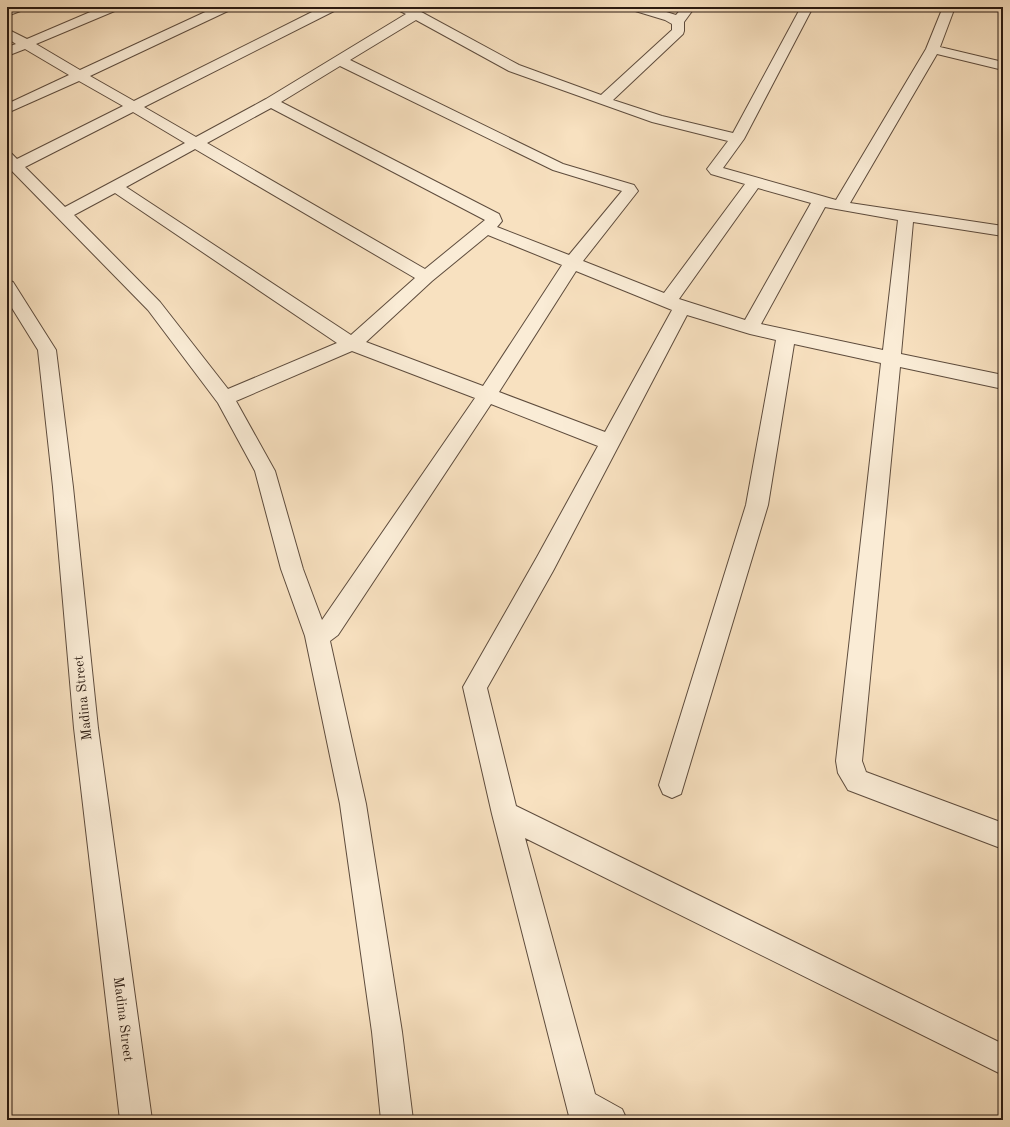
<svg xmlns="http://www.w3.org/2000/svg" width="1010" height="1127" viewBox="0 0 1010 1127" font-family="'Old Standard TT',serif">
  <rect width="100%" height="100%" fill="#f8e1c0"/>
  <filter id="stains"><feTurbulence type="fractalNoise" baseFrequency=".005" numOctaves="4"/><feColorMatrix values="0 0 0 0 .2 0 0 0 0 .09 0 0 0 0 .02 0 0 0 .5 -.17"/></filter>
  <radialGradient id="worn" r=".72"><stop offset=".6" stop-color="#630" stop-opacity="0"/><stop offset="1" stop-color="#630" stop-opacity=".3"/></radialGradient>
  <g fill="none" stroke-linecap="round" stroke-linejoin="round">
    <defs>
      <g id="street">
        <path d="M7,7H25L23,10L7,16Z"/>
        <path d="M102,7H119L117,10L36,44L80,70L216,7H232L230,10L90,76L134,101L322,7H338L336,10L144,107L196,137L266,99L406,14L400,11L398,7H412L519,65L601,95L672,30V24L665,20L632,10L630,7H650L676,15L683,7H695L684,22V31L683,34L613,100L662,116L733,133L801,7H813L744,139L723,168L836,200L926,49L943,7H955L940,47L1003,62V70L937,54L850,203L1003,226V236L913,222L901,354L1003,375V389L900,367L862,761L866,772L1003,823V849L848,790L838,773L836,761L881,363L794,344L768,505L681,794L672,798L663,794L659,785L746,505L776,340L750,334L687,315L553,571L487,688L516,806L1003,1044V1075L525,838L595,1094L622,1109L627,1120H570L492,814L463,687L537,557L598,446L491,404L338,635L330,641L366,804L402,1032L413,1120H381L372,1032L340,804L305,636L281,569L255,471L218,403L148,310L7,166V152L12,154L17,159L123,106L79,81L7,113V104L69,75L25,49L7,56V47L16,44L7,38V29L27,39ZM416,20L509,71L652,122L728,141L707,169L711,174L745,184L664,293L583,261L638,191L634,185L563,164L350,60ZM340,66L553,170L622,191L569,255L497,227L502,221L499,214L281,102ZM271,108L485,220L425,269L207,143ZM133,112L185,143L65,207L25,167ZM195,149L415,278L351,335L126,187ZM758,188L811,203L745,320L679,299ZM115,193L337,343L228,389L160,302L74,215ZM825,207L898,220L883,350L761,324ZM488,235L562,265L483,386L366,342L432,281ZM576,271L672,310L605,432L499,392ZM352,351L475,398L322,620L303,569L275,471L236,401Z"/>
        <path d="M7,280L13,282L56,350L73,487L98,728L152,1120H120L74,728L53,487L38,350L7,300Z"/>
      </g>
    </defs>
    <use href="#street" stroke="#5e4c3d" stroke-width="2"/>
    <use href="#street" fill="#faecd6" fill-rule="evenodd"/>
  </g>
  <g text-anchor="middle" dominant-baseline="central" stroke-width="3.5" stroke-linejoin="round" paint-order="stroke">
    <g font-size="14" fill="#2a1a11" stroke="#faecd6">
      <text transform="translate(83 698) rotate(-96)">Madina Street</text>
      <text transform="translate(123 1019) rotate(83)">Madina Street</text>
    </g>
  </g>
  <rect width="1010" height="1127" fill="none" stroke="#f8e1c0" stroke-width="24"/>
  <rect x="8" y="8" width="994" height="1111" fill="none" stroke="#2a1a11" stroke-width="2"/>
  <rect x="12" y="12" width="986" height="1103" fill="none" stroke="#2a1a11"/>
  <rect width="100%" height="100%" filter="url(#stains)"/>
  <rect width="100%" height="100%" fill="url(#worn)"/>
</svg>
